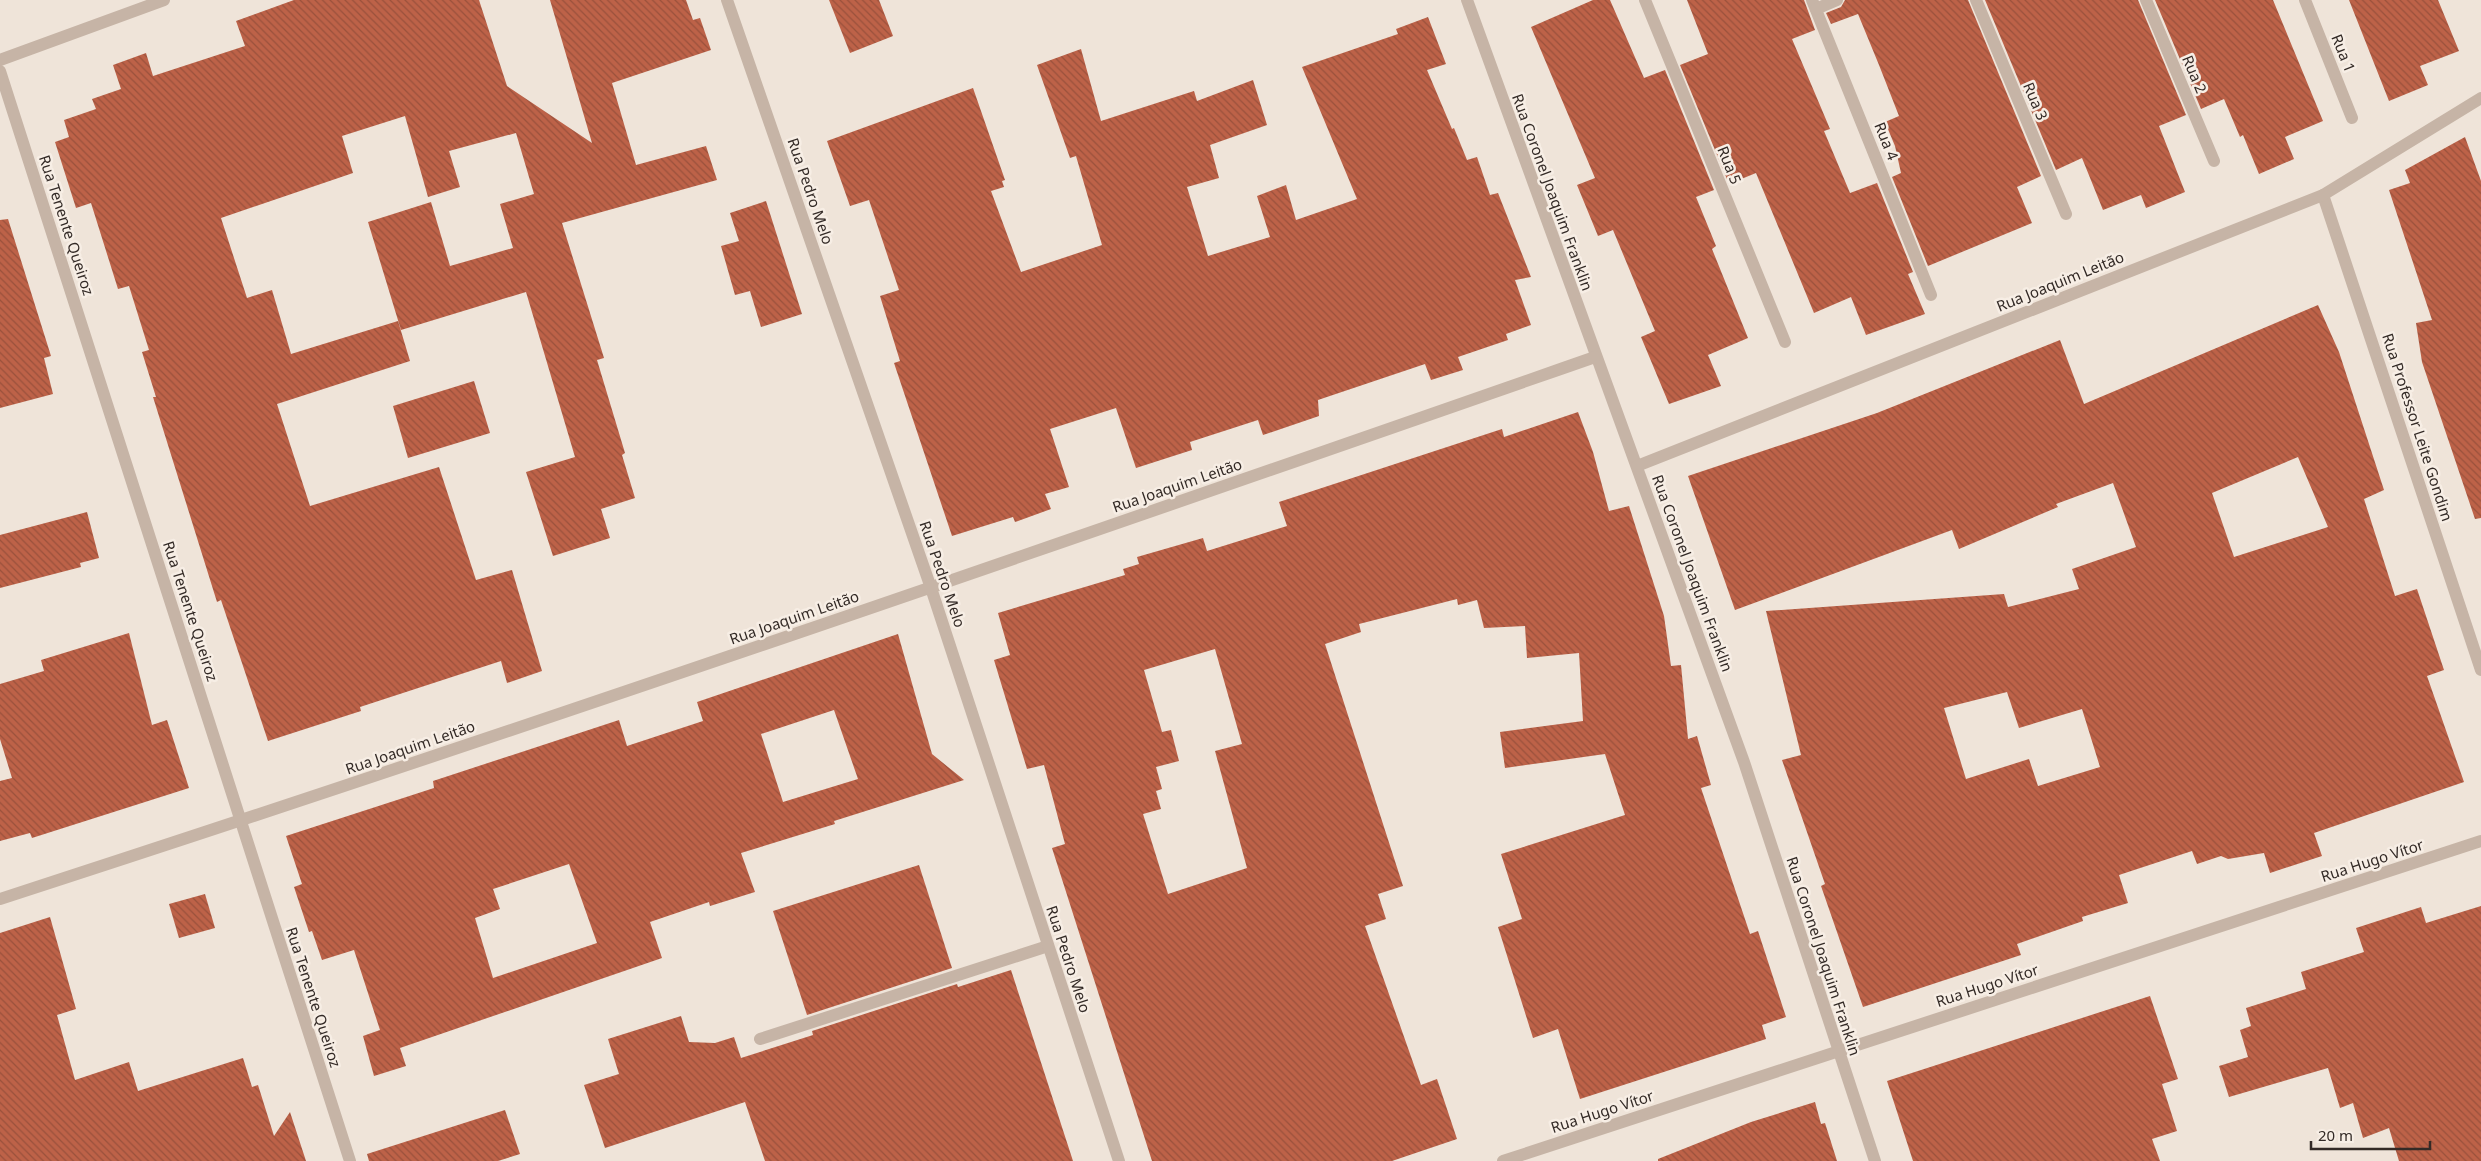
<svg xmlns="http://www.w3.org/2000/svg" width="2481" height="1161" viewBox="0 0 2481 1161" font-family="'Noto Sans',sans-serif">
  <defs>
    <pattern id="building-back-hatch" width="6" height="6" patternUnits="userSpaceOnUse" patternTransform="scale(1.25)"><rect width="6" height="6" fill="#bd6248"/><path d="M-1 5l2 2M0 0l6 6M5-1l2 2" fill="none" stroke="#9a513c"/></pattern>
  </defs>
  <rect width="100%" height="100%" fill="#efe4d9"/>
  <g fill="url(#building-back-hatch)" fill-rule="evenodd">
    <path d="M294,0H479L507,86L592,143L550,0H686L693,20L700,18L711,50L612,83L636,165L706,146L717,180L562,223L604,358L597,360L625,453L622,455L635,498L601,509L610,538L553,556L526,472L575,457L526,292L401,330L368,222L431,202L450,266L513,248L500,204L534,194L516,133L449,151L460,187L428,197L405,116L342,136L353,173L221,218L247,298L272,290L291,354L398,321L410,361L277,404L310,506L439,467L476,580L512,570L542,671L507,683L501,661L360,707L361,711L268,741L221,600L217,602L153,397H156L142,352L149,350L129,286L118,289L91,203L76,208L55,142L69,137L64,120L96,109L92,99L121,89L113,65L146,53L153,76L245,46L236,21Z"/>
    <path d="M829,0H879L893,36L850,53Z"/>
    <path d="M1593,0H1610L1644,78L1665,70L1714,190L1696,197L1716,246L1712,249L1748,338L1708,355L1721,386L1669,404L1641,337L1655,331L1613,230L1598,236L1577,185L1595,178L1531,27Z"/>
    <path d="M1687,0H1804L1815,30L1792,39L1830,129L1824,131L1850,193L1877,183L1913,272L1908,274L1925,314L1866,335L1851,297L1814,313L1756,173L1729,184L1680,65L1708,54Z"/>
    <path d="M1845,0H1968L2041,176L2017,187L2032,223L1928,266L1892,177L1901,173L1895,146L1885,122L1899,116L1879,65L1858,14L1831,24L1826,13L1841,7Z"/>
    <path d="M1985,0H2138L2186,115L2159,126L2185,192L2146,208L2141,195L2103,210L2082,158L2056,170Z"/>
    <path d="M2155,0H2273L2323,121L2285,137L2294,159L2259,174L2243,135L2240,137L2224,99L2201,109Z"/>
    <path d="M2349,0H2438L2459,51L2420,66L2428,85L2389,101Z"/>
    <path d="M1428,17L1446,64L1427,70L1452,129L1454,128L1467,160L1477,157L1490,195L1498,193L1531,277L1515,280L1531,325L1506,334L1508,340L1458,357L1463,370L1431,380L1425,364L1318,400L1319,416L1263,435L1258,420L1190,442L1192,450L1136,468L1116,408L1050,429L1069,487L1045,494L1051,509L1015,522L1013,517L952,536L894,363L900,361L880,296L899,290L869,200L850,206L827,141L973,88L1005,180L1002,181L1004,187L991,191L1021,272L1102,245L1076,156L1070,158L1037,65L1081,49L1101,121L1194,91L1197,101L1253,80L1267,125L1210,145L1219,178L1187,187L1208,256L1270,237L1257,196L1286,185L1296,220L1357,199L1302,67L1398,34L1396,29Z"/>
    <path d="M2465,137L2481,181V518L2475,519L2422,362L2416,323L2432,320L2389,190L2410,183L2405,170Z"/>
    <path d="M766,201L802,314L761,327L750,291L735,295L721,246L739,241L730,213Z"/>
    <path d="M8,219L51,356L44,358L53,394L0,408V220Z"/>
    <path d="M2318,305L2339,352L2384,490L2364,499L2395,596L2417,589L2444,670L2427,676L2464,782L2314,833L2322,856L2270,873L2264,853L2228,859L2221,856L2197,864L2192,851L2119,875L2128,903L2082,917L2083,921L2017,944L2021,955L1863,1007L1821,886L1825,884L1782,760L1801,755L1766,611L2004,594L2008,607L2079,589L2072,569L2136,547L2113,483L2056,504L2058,507L1959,549L1952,530L1735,610L1688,476L1877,413L2060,340L2084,404ZM2298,457L2328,527L2234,557L2212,493ZM2007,692L2019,728L2082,709L2100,767L2038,786L2029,759L1966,779L1944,708Z"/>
    <path d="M474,381L490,433L408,458L393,406Z"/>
    <path d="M1578,412L1593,452L1609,511L1629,506L1664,616L1671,666L1681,665L1688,739L1697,736L1711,785L1701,788L1750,934L1758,931L1786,1017L1762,1025L1766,1039L1580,1099L1558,1029L1533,1038L1498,927L1522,919L1501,854L1625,815L1605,754L1505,768L1500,732L1583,721L1579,653L1527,658L1525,626L1484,628L1477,600L1458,605L1457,599L1359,624L1361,632L1325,644L1403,886L1378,894L1386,919L1365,926L1421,1085L1437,1079L1457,1139L1392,1161H1152L1052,848L1065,844L1044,765L1027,769L994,660L1010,655L998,613L1125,575L1123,569L1139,564L1137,557L1203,538L1207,551L1287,526L1279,502L1502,429L1504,437ZM1215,649L1242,744L1215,751L1247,868L1168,894L1143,814L1161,809L1156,791L1162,789L1156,767L1179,761L1171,730L1162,732L1144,670Z"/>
    <path d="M87,512L99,558L80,563L81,567L0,588V535Z"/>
    <path d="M129,633L152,725L167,720L189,788L32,838L30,833L0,841V781L12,778L0,739V684L44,671L41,660Z"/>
    <path d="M898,634L932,754L964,780L834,821L835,824L741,853L755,892L710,906L709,902L650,922L662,958L400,1048L406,1066L374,1076L363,1036L380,1030L354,950L322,960L312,931L309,932L294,887L302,884L286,836L434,788L433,781L619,720L627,746L703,721L697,702ZM834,710L858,779L783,802L761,734ZM569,864L597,943L493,978L475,918L500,909L493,889Z"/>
    <path d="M919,865L952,968L807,1015L773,911Z"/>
    <path d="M205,894L215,928L179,938L169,904Z"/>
    <path d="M2481,906V1161H2399L2389,1128L2363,1138L2353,1103L2340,1108L2328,1068L2229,1097L2219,1066L2248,1057L2240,1030L2251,1026L2246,1008L2306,989L2301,972L2364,952L2356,928L2421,907L2426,923Z"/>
    <path d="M50,917L76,1009L57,1015L75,1080L129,1062L138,1091L243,1058L252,1087L258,1085L274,1136L290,1112L306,1161H0V933Z"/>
    <path d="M1011,970L1073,1161H765L745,1102L605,1148L584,1085L619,1074L608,1039L681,1016L689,1042L715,1043L734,1037L741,1058L813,1035L812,1031L957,984L958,987Z"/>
    <path d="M2150,996L2178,1079L2162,1084L2177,1131L2152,1139L2160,1161H1913L1887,1081Z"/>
    <path d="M1815,1102L1821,1124L1825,1123L1837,1161H1658V1159L1751,1122Z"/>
    <path d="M505,1110L520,1154L498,1161H369L367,1154Z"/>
  </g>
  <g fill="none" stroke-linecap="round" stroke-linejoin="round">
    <path stroke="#c6b4a6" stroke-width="12" d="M760,1039L1048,946"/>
    <g stroke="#c6b4a6" stroke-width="12">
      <path d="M727,0L931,588L1119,1161"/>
      <path d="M1467,0L1744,762L1875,1161"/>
      <path d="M1645,0L1785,342"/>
      <path d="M1812,0L1931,295"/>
      <path d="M1976,0L2066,214"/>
      <path d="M2146,0L2214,161"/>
      <path d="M2305,0L2352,118"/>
      <path d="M1816,9L1837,0"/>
      <path d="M0,60L164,0"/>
      <path d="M0,71L350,1161"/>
      <path d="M2323,195L2481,670"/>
      <path d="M1637,466L2323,195L2481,98"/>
      <path d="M0,899C534,726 1065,542 1595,357"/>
      <path d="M1503,1161L2481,841"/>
    </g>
  </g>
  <g text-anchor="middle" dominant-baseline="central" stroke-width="5" stroke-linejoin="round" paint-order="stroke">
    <g font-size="15" fill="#332a26" stroke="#f7eee5">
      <text transform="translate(2344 53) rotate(68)">Rua 1</text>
      <text transform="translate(2195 74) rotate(67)">Rua 2</text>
      <text transform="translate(2036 101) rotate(67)">Rua 3</text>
      <text transform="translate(1887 141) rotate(68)">Rua 4</text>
      <text transform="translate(1730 165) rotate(68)">Rua 5</text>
      <text transform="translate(811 191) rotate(71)">Rua Pedro Melo</text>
      <text transform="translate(1553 192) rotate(70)">Rua Coronel Joaquim Franklin</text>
      <text transform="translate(67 225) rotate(72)">Rua Tenente Queiroz</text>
      <text transform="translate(2060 281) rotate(-22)">Rua Joaquim Leitão</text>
      <text transform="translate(2418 427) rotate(72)">Rua Professor Leite Gondim</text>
      <text transform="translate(1177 485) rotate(-19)">Rua Joaquim Leitão</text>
      <text transform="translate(1693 573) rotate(70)">Rua Coronel Joaquim Franklin</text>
      <text transform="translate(943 574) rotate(71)">Rua Pedro Melo</text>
      <text transform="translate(191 611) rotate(72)">Rua Tenente Queiroz</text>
      <text transform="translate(794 617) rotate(-19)">Rua Joaquim Leitão</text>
      <text transform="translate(410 747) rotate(-19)">Rua Joaquim Leitão</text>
      <text transform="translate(2372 860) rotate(-18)">Rua Hugo Vítor</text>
      <text transform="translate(1824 956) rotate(72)">Rua Coronel Joaquim Franklin</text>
      <text transform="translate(1069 959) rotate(72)">Rua Pedro Melo</text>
      <text transform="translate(1987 985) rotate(-18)">Rua Hugo Vítor</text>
      <text transform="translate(314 997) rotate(72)">Rua Tenente Queiroz</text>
      <text transform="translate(1602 1111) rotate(-18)">Rua Hugo Vítor</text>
    </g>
  </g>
  <path d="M2311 1141v8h119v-8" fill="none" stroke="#332a26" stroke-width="2.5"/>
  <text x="2318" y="1141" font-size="15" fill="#332a26" stroke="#f7eee5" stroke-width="4" paint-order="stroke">20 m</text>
</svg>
